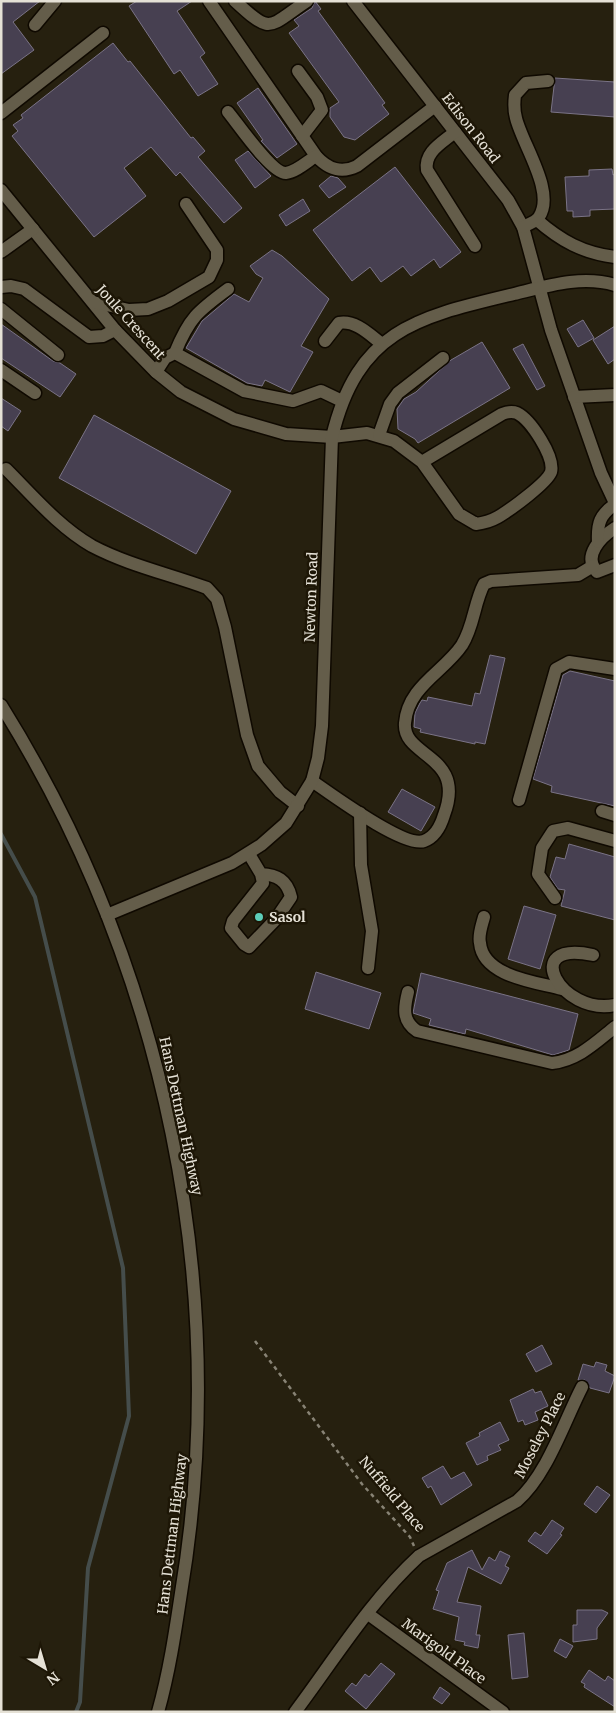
<svg xmlns="http://www.w3.org/2000/svg" width="616" height="1713" viewBox="0 0 616 1713" font-family="Merriweather,serif">
  <rect width="100%" height="100%" fill="#26200f"/>
  <g fill="none" stroke-linecap="round" stroke-linejoin="round">
    <path stroke="#454d4b" stroke-width="4" d="M1,834L35,897L123,1268L129,1416L88,1568L80,1702L76,1712"/>
  </g>
  <g fill="#474051" stroke="#7a7386">
    <path d="M1,1H40L13,22L34,50L1,74Z"/>
    <path d="M137,1H192L177,11L205,53L200,57L218,84L198,96L180,70L174,74L129,6Z"/>
    <path d="M315,1L321,9L318,11L385,103L382,105L389,114L355,140L344,137L330,117V108L339,102L289,33L299,26L294,20L312,8Z"/>
    <path d="M113,43L128,62L130,61L191,138L193,137L205,151L198,157L242,208L224,223L180,172L176,176L151,147L124,168L146,196L94,237L12,136L18,131L13,125L23,118L21,115Z"/>
    <path d="M555,78L615,82V117L551,112Z"/>
    <path d="M258,88L297,144L277,158L261,141L263,140L237,103Z"/>
    <path d="M248,151L271,176L255,188L235,160Z"/>
    <path d="M395,167L461,252L440,268L434,259L411,276L403,266L381,282L370,267L352,281L313,230Z"/>
    <path d="M612,169L613,175L615,174V209L590,210V216L573,217V211H567L565,177L589,176V170Z"/>
    <path d="M331,176L338,178L346,187L329,198L319,186Z"/>
    <path d="M303,199L310,211L286,226L279,215Z"/>
    <path d="M272,250L282,256L329,299L301,346L313,352L290,392L265,380L262,386L247,383L186,348L202,321L234,294L249,302L263,278L256,274L250,266Z"/>
    <path d="M583,320L594,338L578,347L567,329Z"/>
    <path d="M1,324L53,361L60,363L76,374L60,397L1,358Z"/>
    <path d="M615,326V359L608,364L593,340Z"/>
    <path d="M482,342L510,388L418,443L415,439L398,429L397,409L404,399L416,392L451,360Z"/>
    <path d="M523,344L545,386L537,390L513,349Z"/>
    <path d="M1,398L21,411L8,431L1,426Z"/>
    <path d="M94,415L231,491L196,554L59,478Z"/>
    <path d="M490,655L505,658L485,744L475,742V744L420,732L421,729L414,727L415,713L420,703L422,700L427,701L428,697L472,706L475,693L480,694Z"/>
    <path d="M570,671L615,681V806L551,792L552,786L533,779L563,675Z"/>
    <path d="M402,789L435,807L421,831L388,812Z"/>
    <path d="M569,844L615,857V920L561,906L565,890L558,889L550,877L556,857L565,859Z"/>
    <path d="M524,906L556,915L540,969L508,959Z"/>
    <path d="M316,972L381,993L369,1029L305,1009Z"/>
    <path d="M421,973L578,1014L569,1050L553,1055L466,1029L465,1034L429,1025L431,1019L413,1013Z"/>
    <path d="M542,1345L552,1364L536,1372L526,1354Z"/>
    <path d="M596,1362L607,1365L605,1371L615,1376L609,1393L590,1388L585,1380H578L583,1364L594,1367Z"/>
    <path d="M533,1389L535,1393L541,1391L548,1406L535,1412L538,1420L525,1425L523,1420L518,1422L510,1400Z"/>
    <path d="M500,1422L509,1440L498,1445L501,1450L487,1456L488,1460L477,1465L466,1443L480,1436L479,1433Z"/>
    <path d="M443,1466L451,1479L464,1472L472,1485L441,1505L431,1486L428,1488L422,1478Z"/>
    <path d="M597,1486L610,1495L596,1513L584,1504Z"/>
    <path d="M552,1520L564,1528L560,1534L562,1535L547,1554L528,1541L535,1532L541,1536Z"/>
    <path d="M472,1550L482,1570L489,1557L495,1561L500,1551L510,1556L505,1566L509,1568L501,1584L468,1567L457,1602L481,1606L476,1635H480L478,1648L464,1645L465,1642L455,1640L459,1617L433,1609L439,1591L436,1590L447,1563Z"/>
    <path d="M577,1610H602L608,1613L597,1628V1639L573,1642V1625H577Z"/>
    <path d="M524,1633L528,1677L512,1679L508,1635Z"/>
    <path d="M560,1639L573,1646L566,1658L554,1651Z"/>
    <path d="M381,1663L395,1674L366,1709L345,1691L352,1683L356,1686L365,1674L369,1677Z"/>
    <path d="M589,1670L605,1681L608,1676L615,1681V1707L584,1687L585,1684L581,1682Z"/>
    <path d="M440,1687L450,1694L442,1704L433,1698Z"/>
  </g>
  <g fill="none" stroke-linecap="round" stroke-linejoin="round">
    <defs>
      <g id="minor">
        <path d="M209,1L316,156C328,169 341,174 357,166L435,106"/>
        <path d="M235,1C272,35 267,28 307,1"/>
        <path d="M353,1L508,200L523,227L551,330L601,473L615,503"/>
        <path d="M35,25L55,1"/>
        <path d="M298,71L317,97L322,110L302,136"/>
        <path d="M228,112C238,124 272,174 286,173C296,172 308,161 316,156"/>
        <path d="M1,113L103,33"/>
        <path d="M455,132C442,143 424,152 427,170L475,246"/>
        <path d="M1,190L115,330L156,372L181,392L234,419L286,434L332,437L367,433L394,441L422,462L459,514L476,524C484,523 491,521 498,517C510,510 547,483 551,472C555,457 531,420 517,413C512,411 507,412 502,414L422,462"/>
        <path d="M537,220C561,241 583,253 615,257"/>
        <path d="M523,227C528,224 536,222 539,217C556,192 522,144 516,118C514,111 514,103 515,95L526,83L548,81"/>
        <path d="M1,252L33,229"/>
        <path d="M1,287L11,286L24,289L89,337L103,336L115,330"/>
        <path d="M93,302L129,310L148,309L168,301L209,277L217,260V250L186,204"/>
        <path d="M1,309L58,355"/>
        <path d="M325,341L339,323C356,320 370,335 382,344"/>
        <path d="M175,353C189,318 198,311 228,289"/>
        <path d="M1,370L35,393"/>
        <path d="M156,372L165,358L175,353L244,391L293,401L321,391L342,401"/>
        <path d="M574,397L615,395"/>
        <path d="M379,435L390,404L398,393L443,358"/>
        <path d="M6,469C33,496 59,527 92,546C128,565 169,574 207,588L217,599L225,627L247,735L258,766L280,792L298,806"/>
        <path d="M615,528C601,537 582,556 597,572L615,565"/>
        <path d="M598,542C597,523 600,515 615,504"/>
        <path d="M1,705C165,968 232,1288 181,1593C175,1633 169,1673 158,1712"/>
        <path d="M312,781C331,794 404,848 424,841C435,837 441,825 444,815C467,754 402,758 405,723C408,686 444,672 462,645C474,626 474,603 484,584L491,581L578,575L593,566"/>
        <path d="M519,800L556,669L569,662L615,669"/>
        <path d="M602,811L615,815"/>
        <path d="M360,813L361,865L372,931L368,968"/>
        <path d="M249,854L261,874L263,883L233,921L231,928L244,944L249,947L276,919L291,897C287,880 277,875 261,874"/>
        <path d="M555,898L538,874L542,848L553,831L568,828L615,841"/>
        <path d="M107,915L232,863L261,845L286,823L312,781L318,758L322,726L332,437C358,329 418,317 514,294C547,286 582,275 615,285"/>
        <path d="M484,917C482,925 478,935 480,943C483,977 537,982 562,989"/>
        <path d="M593,955C518,939 561,1016 615,1005"/>
        <path d="M408,992C404,1008 402,1021 417,1031L552,1063C578,1060 595,1043 615,1027"/>
        <path d="M368,1614L503,1712"/>
        <path d="M295,1712C334,1660 371,1600 419,1556L517,1501C547,1475 564,1422 582,1387"/>
      </g>
    </defs>
    <use href="#minor" stroke="#0f0900" stroke-width="15"/>
    <path stroke="#888375" stroke-width="2.5" stroke-dasharray="4 4" stroke-linecap="butt" d="M255,1341L362,1484L410,1537L414,1546"/>
    <use href="#minor" stroke="#645d4a" stroke-width="12"/>
  </g>
  <circle fill="#5dceb9" stroke="#1d1606" stroke-width="2" cx="259" cy="917" r="5"/>
  <g text-anchor="middle" dominant-baseline="central" stroke-width="5" stroke-linejoin="round" paint-order="stroke">
    <g font-size="14" fill="#e5e1d6" stroke="#1d1606">
      <text transform="translate(471 128) rotate(52)">Edison Road</text>
      <text transform="translate(131 322) rotate(48)">Joule Crescent</text>
      <text transform="translate(311 597) rotate(-88)">Newton Road</text>
      <text transform="translate(181 1116) rotate(78)">Hans Dettman Highway</text>
      <text transform="translate(540 1435) rotate(-63)">Moseley Place</text>
      <text transform="translate(392 1494) rotate(50)">Nuffield Place</text>
      <text transform="translate(172 1534) rotate(-83)">Hans Dettman Highway</text>
      <text transform="translate(444 1651) rotate(36)">Marigold Place</text>
    </g>
    <g font-size="14" font-weight="bold" fill="#e5e1d6" stroke="#1d1606" text-anchor="start">
      <text x="269" y="917">Sasol</text>
    </g>
  </g>
  <rect width="616" height="1713" fill="none" stroke="#e5e1d6" stroke-width="5"/>
  <g transform="translate(45 1668) rotate(142)" stroke="#1d1606" stroke-width="4" paint-order="stroke">
  <path d="M0-4L9 19L0 12L-9 19Z" fill="#e5e1d6"/>
  <text y="-8" font-size="14" font-weight="bold" text-anchor="middle" fill="#e5e1d6">N</text>
  </g>
</svg>
